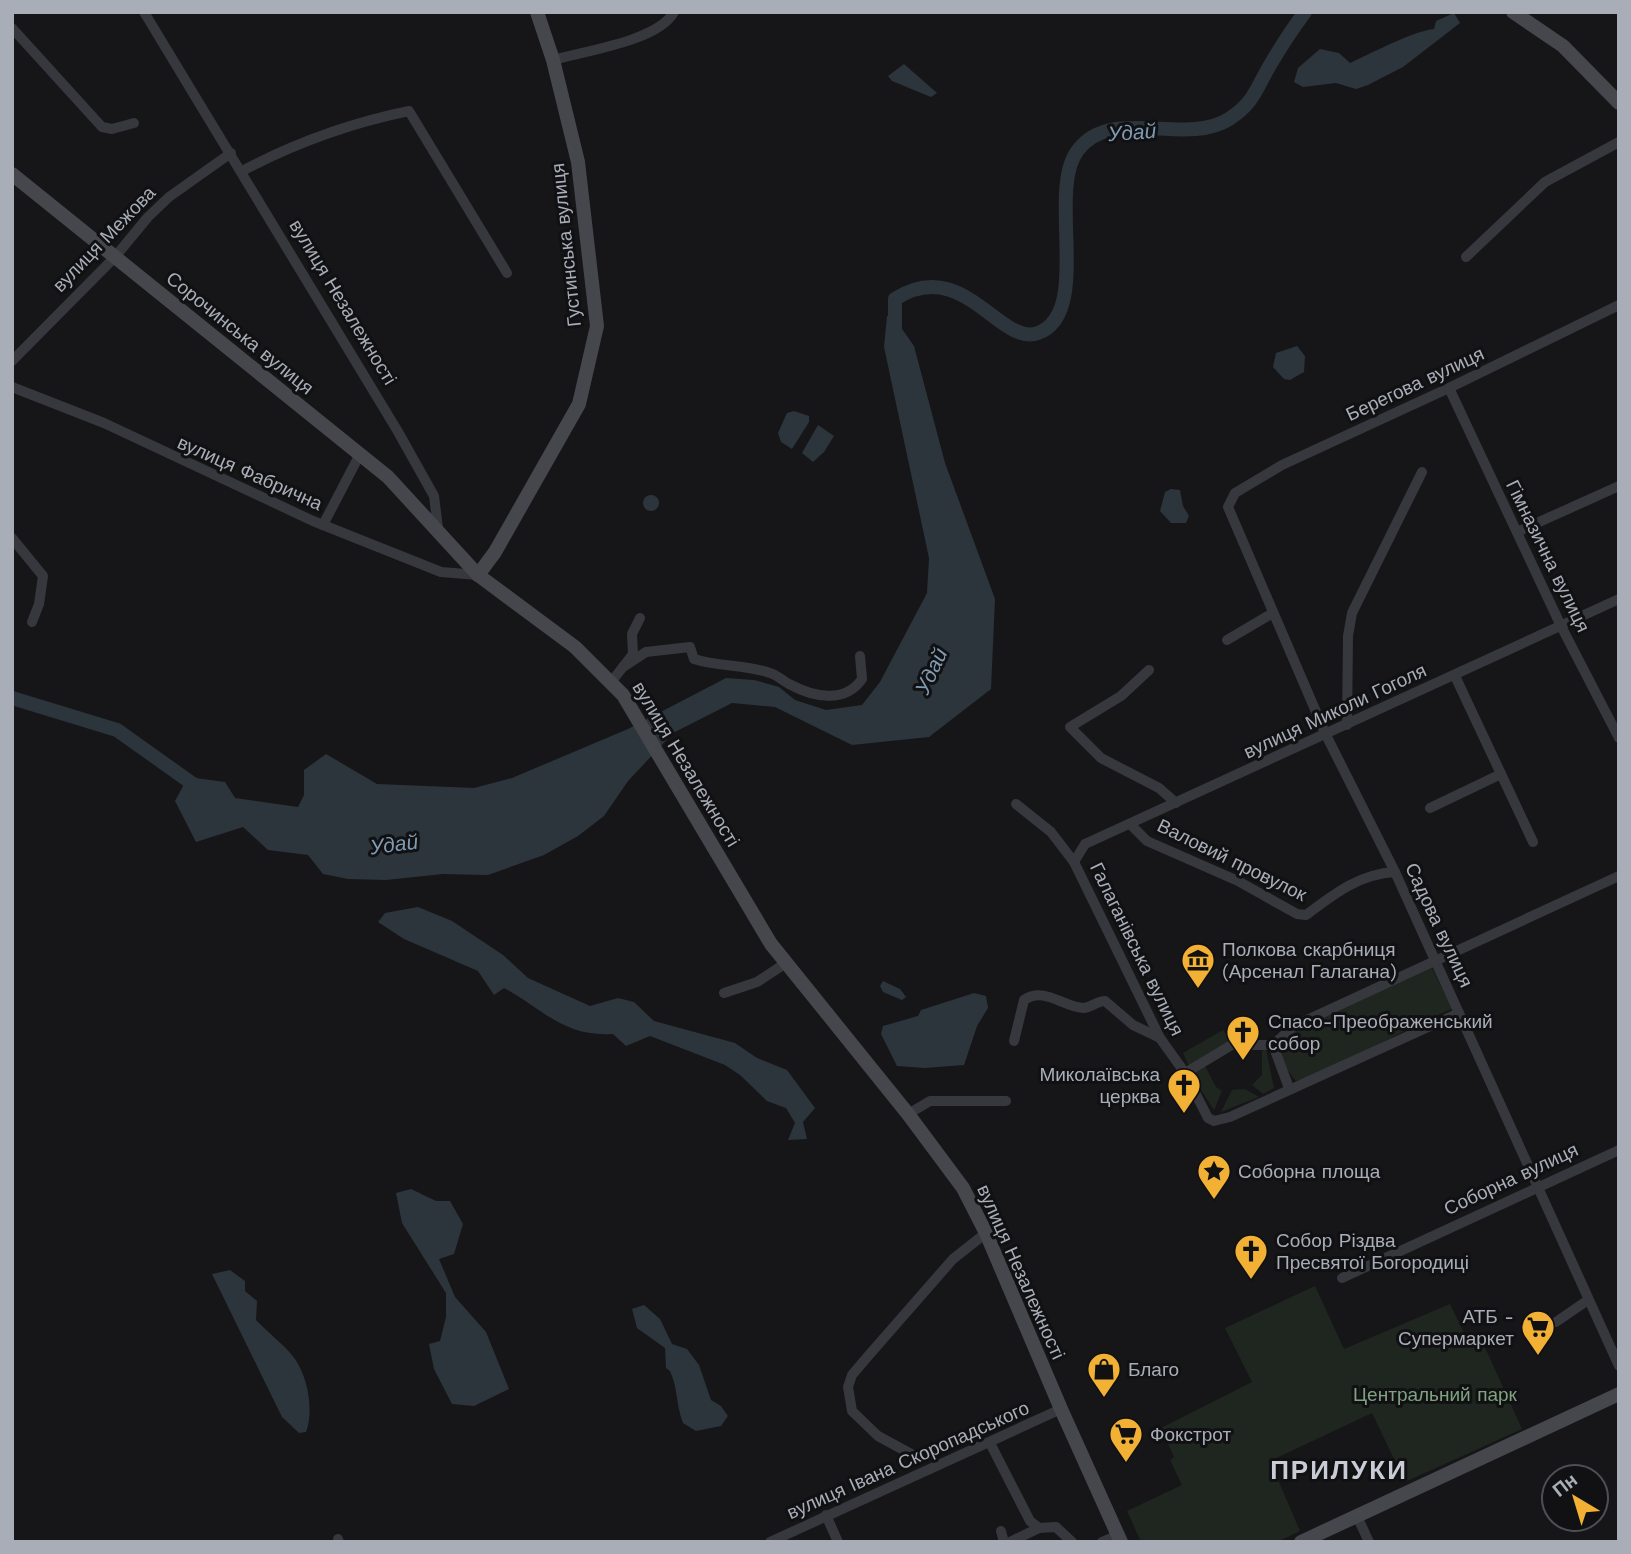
<svg xmlns="http://www.w3.org/2000/svg" width="1631" height="1554" viewBox="0 0 1631 1554" font-family="'Work Sans',sans-serif">
  <rect width="100%" height="100%" fill="#161618"/>
  <g fill="#1e261f">
    <path d="M1432,968L1452,1009C1399,1030 1350,1064 1296,1081C1285,1068 1272,1049 1285,1035Z"/>
    <path d="M1223,1030L1232,1043L1189,1066L1183,1053Z"/>
    <path d="M1266,1049L1274,1088L1263,1094L1252,1085L1262,1075V1051Z"/>
    <path d="M1205,1066L1216,1087L1222,1091L1214,1110L1190,1073Z"/>
    <path d="M1245,1089L1259,1097L1221,1112L1232,1090Z"/>
    <path d="M1315,1286L1344,1349L1450,1304L1466,1337L1478,1332L1522,1429L1405,1482L1372,1413L1270,1461L1300,1531L1277,1542H1141L1127,1511L1182,1485L1170,1460L1174,1457L1161,1428L1252,1382L1225,1328Z"/>
  </g>
  <g fill="#2c353c">
    <path d="M1454,13L1460,23L1403,67L1368,85L1356,89L1336,83L1303,87L1294,82L1298,68L1320,49L1339,53L1350,63C1372,53 1413,31 1434,29L1436,21Z"/>
    <path d="M904,64L937,93L931,97L892,81L888,76Z"/>
    <path d="M887,316H893L914,346L945,463L995,599L991,689L929,737L852,745L775,707L732,703L673,733L628,781L604,816L578,836L544,855L488,875L443,874L386,880L348,879L323,874L308,855L268,850L243,827L196,842L175,801L188,777L225,782L235,798L298,807L304,795V770L326,754L377,784L474,788L512,778L628,729L726,678L754,680L779,687L795,700L826,710L862,705L880,682L927,593L929,558L884,347Z"/>
    <path d="M1297,346L1305,356L1304,372L1290,380L1284,379L1273,367L1276,353Z"/>
    <path d="M794,411L809,416V422L792,449L781,442L778,433L787,413Z"/>
    <path d="M818,425L834,436L824,452L813,462L802,453Z"/>
    <path d="M1171,489L1180,490L1183,506L1189,516L1186,523H1171L1160,511L1165,492Z"/>
    <circle cx="651" cy="503" r="8"/>
    <path d="M418,907L452,921L503,955L528,978L590,1006L618,998L634,1002L654,1021L735,1043L757,1058L787,1070L815,1108L803,1122L807,1139L788,1140L795,1123L786,1108L767,1101L740,1075L725,1065L650,1036L626,1046L613,1034C563,1037 545,1010 504,988L494,995L478,971L404,939L378,922L385,913Z"/>
    <path d="M883,981L900,989L906,997L902,1000L883,992L880,986Z"/>
    <path d="M974,993L986,996L988,1008L977,1026L964,1065L925,1068L897,1066L881,1034L883,1026L918,1016L921,1010Z"/>
    <path d="M411,1189L436,1201H450L463,1224L454,1254L439,1259L455,1297L486,1332L509,1389L474,1406L452,1404L434,1369L429,1344L440,1341L446,1317V1293L402,1223L396,1193Z"/>
    <path d="M230,1270L245,1281V1291L257,1301L256,1320C268,1333 285,1345 295,1359C308,1378 314,1411 306,1432L299,1433L282,1417L212,1274Z"/>
    <path d="M644,1305L660,1319L672,1344L687,1349L699,1365L711,1400L721,1406L728,1416L721,1426L696,1431L683,1423C676,1405 678,1388 670,1371L666,1368L665,1348L637,1328L632,1309Z"/>
  </g>
  <g fill="none" stroke-linecap="round" stroke-linejoin="round">
    <g stroke="#2c353c" stroke-width="14">
      <path d="M895,335V299C963,255 1000,347 1038,333C1093,313 1046,191 1078,150C1112,105 1185,147 1229,119C1254,103 1256,89 1270,65C1280,48 1293,28 1305,12"/>
      <path d="M12,698L117,730L200,789"/>
    </g>
    <g stroke="#37383d" stroke-width="10">
      <path d="M144,12L397,430L434,496L438,528"/>
      <path d="M12,28L102,127L112,129L134,123"/>
      <path d="M553,60C585,51 658,41 674,12"/>
      <path d="M242,171C295,143 350,123 409,111L507,273"/>
      <path d="M1466,257L1545,182L1619,142"/>
      <path d="M1619,305L1449,388L1282,465L1235,493L1228,507L1326,735L1395,872L1619,1366"/>
      <path d="M12,361L115,257L148,217L169,197L231,153"/>
      <path d="M12,387L104,423L313,521L441,572L478,575"/>
      <path d="M1449,388L1561,626L1619,738"/>
      <path d="M323,525L360,454"/>
      <path d="M1517,532L1619,486"/>
      <path d="M12,538L43,576L39,604L32,622"/>
      <path d="M1227,640L1271,614"/>
      <path d="M623,667L646,652L690,647L694,659C719,667 745,664 770,673C777,675 782,680 789,684C813,697 845,704 862,679L860,656"/>
      <path d="M1149,670L1121,696L1070,727L1101,758L1159,788L1176,803"/>
      <path d="M1455,676L1533,842"/>
      <path d="M612,681L633,654L632,634L640,618"/>
      <path d="M1347,725L1348,636L1352,613L1422,472"/>
      <path d="M1016,804L1051,832L1074,862L1160,1038L1185,1073L1208,1118L1214,1121L1230,1117L1459,1013"/>
      <path d="M1430,808L1501,774"/>
      <path d="M1131,825L1147,841L1238,881L1297,914L1306,915C1334,894 1359,874 1395,872"/>
      <path d="M1074,862L1085,844L1619,599"/>
      <path d="M724,993L757,982L786,963"/>
      <path d="M1014,1041L1024,1000C1045,986 1064,1008 1084,1008C1092,1007 1097,1001 1105,1001L1133,1025L1160,1038"/>
      <path d="M1185,1073L1240,1040L1251,1045H1273"/>
      <path d="M1289,1088L1273,1045L1294,1026L1619,876"/>
      <path d="M908,1114L930,1101H1006"/>
      <path d="M1342,1278L1619,1150"/>
      <path d="M1556,1322L1588,1300"/>
      <path d="M990,1443L1030,1521L1039,1528"/>
      <path d="M913,1455L878,1436L852,1411L848,1387L852,1375L869,1355L953,1259L986,1233"/>
      <path d="M826,1515L838,1542"/>
      <path d="M1357,1516L1369,1542"/>
      <path d="M1001,1531L1004,1542"/>
      <path d="M338,1539L339,1542"/>
      <path d="M770,1542L1061,1409"/>
      <path d="M1010,1542L1039,1528L1056,1527L1072,1542"/>
      <path d="M1102,1542L1118,1535"/>
    </g>
    <g stroke="#45474d" stroke-width="14">
      <path d="M1513,12L1563,46L1619,103"/>
      <path d="M12,174L388,477L478,575L575,647L623,695L771,944L908,1114L963,1188L986,1233L1061,1409L1121,1542"/>
      <path d="M478,575L495,552L579,404L597,326L578,162L553,60L537,12"/>
      <path d="M1301,1542L1619,1394"/>
    </g>
  </g>
  <defs>
    <symbol id="museum-pin" viewBox="-11 -11 22 30"><path d="M0 17L-7.5 6A9.5 9.5 0 1 1 7.5 6Z" fill="#f2b134" stroke="#111113"/><path d="M0-6L6-3V-2H-6V-3ZM-5-1h2V3h-2ZM-1-1h2V3h-2ZM3-1h2V3H3ZM-6 4H6V6H-6Z" fill="#111"/></symbol>
    <symbol id="church-pin" viewBox="-11 -11 22 30"><path d="M0 17L-7.5 6A9.5 9.5 0 1 1 7.5 6Z" fill="#f2b134" stroke="#111113"/><path d="M-1.2-6h2.4v3.5h3.3v2.4h-3.3V6h-2.4V-.1h-3.3v-2.4h3.3Z" fill="#111"/></symbol>
    <symbol id="sight-pin" viewBox="-11 -11 22 30"><path d="M0 17L-7.5 6A9.5 9.5 0 1 1 7.5 6Z" fill="#f2b134" stroke="#111113"/><path d="M0-6L1.8-2.2L6-1.7L2.9 1.2L3.7 5.4L0 3.3L-3.7 5.4L-2.9 1.2L-6-1.7L-1.8-2.2Z" fill="#111"/></symbol>
    <symbol id="supermarket-pin" viewBox="-11 -11 22 30"><path d="M0 17L-7.5 6A9.5 9.5 0 1 1 7.5 6Z" fill="#f2b134" stroke="#111113"/><path d="M-6-5.5h2.5l.6 2H6L4.5 2H-2.5L-4.4-4H-6ZM-1.5 3.2a1.3 1.3 0 1 0 .1 0ZM3 3.2a1.3 1.3 0 1 0 .1 0Z" fill="#111"/></symbol>
    <symbol id="shop-pin" viewBox="-11 -11 22 30"><path d="M0 17L-7.5 6A9.5 9.5 0 1 1 7.5 6Z" fill="#f2b134" stroke="#111113"/><path d="M-5-2.5h2.3a2.7 3.5 0 0 1 5.4 0H5L5.5 6h-11ZM-1.5-2.5h3a1.5 2.3 0 0 0-3 0Z" fill="#111"/></symbol>
  </defs>
  <g fill-rule="evenodd">
    <use href="#museum-pin" x="1179" y="941" width="38" height="52"/>
    <use href="#church-pin" x="1224" y="1013" width="38" height="52"/>
    <use href="#church-pin" x="1165" y="1066" width="38" height="52"/>
    <use href="#sight-pin" x="1195" y="1152" width="38" height="52"/>
    <use href="#church-pin" x="1232" y="1232" width="38" height="52"/>
    <use href="#supermarket-pin" x="1519" y="1308" width="38" height="52"/>
    <use href="#shop-pin" x="1085" y="1350" width="38" height="52"/>
    <use href="#supermarket-pin" x="1107" y="1415" width="38" height="52"/>
  </g>
  <g text-anchor="middle" dominant-baseline="central" stroke-width="6" stroke-linejoin="round" paint-order="stroke">
    <g font-size="19" fill="#a8adb8" stroke="#111113">
      <text transform="translate(104 239) rotate(-46)">вулиця Межова</text>
      <text transform="translate(566 245) rotate(-96)">Густинська вулиця</text>
      <text transform="translate(343 302) rotate(59)">вулиця Незалежності</text>
      <text transform="translate(240 333) rotate(39)">Сорочинська вулиця</text>
      <text transform="translate(1415 384) rotate(-25)">Берегова вулиця</text>
      <text transform="translate(250 473) rotate(24)">вулиця Фабрична</text>
      <text transform="translate(1548 556) rotate(64)">Гімназична вулиця</text>
      <text transform="translate(1335 711) rotate(-25)">вулиця Миколи Гоголя</text>
      <text transform="translate(686 764) rotate(59)">вулиця Незалежності</text>
      <text transform="translate(1232 860) rotate(26)">Валовий провулок</text>
      <text transform="translate(1439 925) rotate(65)">Садова вулиця</text>
      <text transform="translate(1137 949) rotate(64)">Галаганівська вулиця</text>
      <text transform="translate(1511 1179) rotate(-25)">Соборна вулиця</text>
      <text transform="translate(1021 1272) rotate(66)">вулиця Незалежності</text>
      <text transform="translate(908 1460) rotate(-24)">вулиця Івана Скоропадського</text>
    </g>
    <g font-size="19" fill="#a8adb8" stroke="#111113" text-anchor="start">
      <text x="1222" y="949">Полкова скарбниця<tspan x="1222" dy="22">(Арсенал Галагана)</tspan></text>
      <text x="1268" y="1021">Спасо-Преображенський<tspan x="1268" dy="22">собор</tspan></text>
      <text x="1160" y="1074" text-anchor="end">Миколаївська<tspan x="1160" dy="22">церква</tspan></text>
      <text x="1238" y="1171">Соборна площа</text>
      <text x="1276" y="1240">Собор Різдва<tspan x="1276" dy="22">Пресвятої Богородиці</tspan></text>
      <text x="1514" y="1316" text-anchor="end">АТБ -<tspan x="1514" dy="22">Супермаркет</tspan></text>
      <text x="1128" y="1369">Благо</text>
      <text x="1150" y="1434">Фокстрот</text>
    </g>
    <g font-size="19" fill="#7fa381" stroke="#111113">
      <text x="1435" y="1394">Центральний парк</text>
    </g>
    <g font-size="21" font-style="italic" fill="#7f9bb3" stroke="#111113">
      <text transform="translate(1132 132) rotate(-4)">Удай</text>
      <text transform="translate(931 671) rotate(-65)">Удай</text>
      <text transform="translate(394 844) rotate(-7)">Удай</text>
    </g>
    <g font-size="26" font-weight="bold" letter-spacing="2" fill="#c9ccd4" stroke="#111113">
      <text x="1339" y="1470">ПРИЛУКИ</text>
    </g>
  </g>
  <rect width="1631" height="1554" fill="none" stroke="#a8adb8" stroke-width="28"/>
  <g transform="translate(1575 1498) rotate(322)"><circle r="33" fill="#111113" stroke="#4d4f55" stroke-width="2"/>
  <path d="M0-5L12 26L0 18L-12 26Z" fill="#f2b134"/>
  <text y="-10" font-size="19" font-weight="bold" text-anchor="middle" fill="#a8adb8">Пн</text>
  </g>
</svg>
